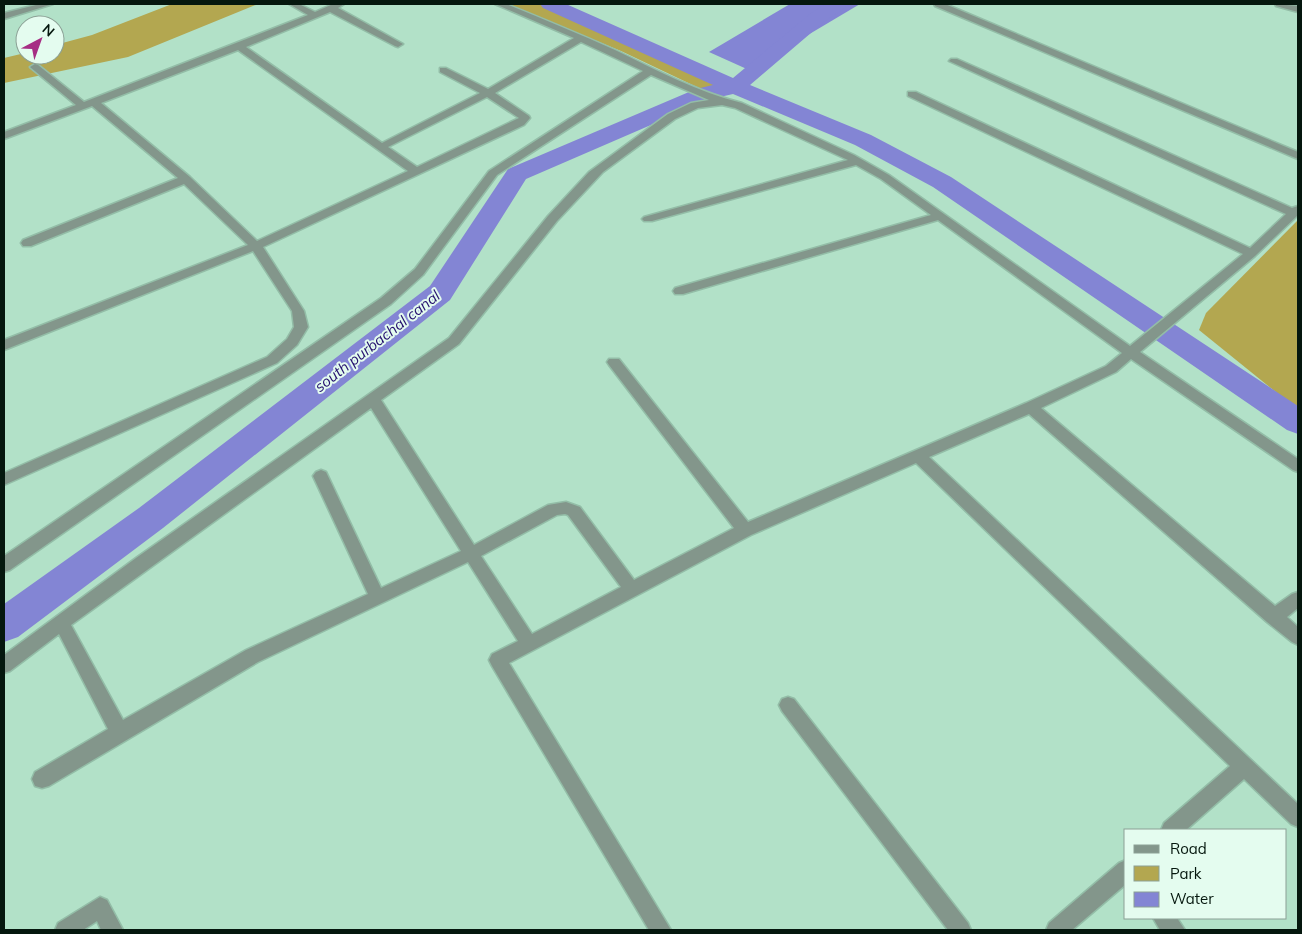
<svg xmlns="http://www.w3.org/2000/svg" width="1302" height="934" viewBox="0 0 1302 934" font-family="Mulish,sans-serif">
  <rect width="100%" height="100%" fill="#b2e1c8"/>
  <g fill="#b3a750">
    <path d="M172,4H258L128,57L4,83V58L25,53V55H55V45L92,35Z"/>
    <path d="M507,4H550L735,87L701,89L621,51Z"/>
    <path d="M1298,220V410L1199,330L1206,313Z"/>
  </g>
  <path fill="#8385d4" d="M790,4H860L749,70L709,52Z"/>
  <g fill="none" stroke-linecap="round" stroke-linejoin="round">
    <path fill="#8385d4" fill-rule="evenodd" d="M540,4H566L733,78L811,13L825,4H848L845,8L825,21L750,85L871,135L951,177L1298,406V434L1287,430L933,187L855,145L733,94L711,99L526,179L450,300L163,528L18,637L4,642V604L139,508L430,286L508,169L696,89L713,85L543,8Z"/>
    <defs>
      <g id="minor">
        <path d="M40,4H53L4,19V13Z"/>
        <path d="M289,4H299L315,12L333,4H344L338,8L403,44L398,47L395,46L330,12L246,47L382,143L480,93L440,72V68H446L488,89L574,38L495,4H506C543,19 579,34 615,50C656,70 698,92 742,103L854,155L889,175L1130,346L1243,254L908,96V92H916L1250,248L1286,214L949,61L951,59H957L1292,208L1298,206V215L1255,256L1140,352L1298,459V472L1293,470L1131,359L1116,372L1041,408L1275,606L1292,594L1298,592V608L1287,617L1298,627V645L1292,642L1267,622L1029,414L929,457L1298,804V827L1291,824L1244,779L1186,830H1161L1164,823L1230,766L916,463L751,535L509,663L671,930H649L492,666L489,660L492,654L518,641L468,562L258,662L49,786L42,788L35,786L32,779L35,772L108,729L59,634L10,671L4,673V655L136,558L449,338L548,216L589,172L668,114L691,103L709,100L651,75L497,175L423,275L391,304L10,570L4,572V556L381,298L415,269L489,171L643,71L581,42L495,93L529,116L530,118L524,125L263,247L304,311L308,327L297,345L277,363L4,485V473L267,357L287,339L294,327L292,311L253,251L4,350V340L248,245L184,184L31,246H23L21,243L23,240L178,178L92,106L4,139V132L76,105L30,67L35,64L38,65L84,102L308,15ZM238,50L408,171L257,241L190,177L101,103ZM487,97L519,118L417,167L388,147ZM722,105L735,108L848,160L644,217L642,219L644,221H652L856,165L881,179L931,215L675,288L673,291L675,294H683L938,220L1122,353L1106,366L1026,403L748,522L619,359H609L607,362L609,365L734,528L634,580L580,507L566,502L548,505L474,545L381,400L459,344L557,221L603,172L675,119L698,108ZM371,408L461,551L381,588L326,472L321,470L316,472L313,476L368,594L246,650L123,720L71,625ZM565,514L568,515L621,587L532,634L481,556L557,515Z"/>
        <path d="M934,4H945L1298,152V159L935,6Z"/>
        <path d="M1275,4L1298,6V12L1276,6Z"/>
        <path d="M788,697L794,699L968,923L971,930H948L782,711L779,705L782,699Z"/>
        <path d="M1126,860V884L1072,930H1046L1049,923L1119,863Z"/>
        <path d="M100,897L107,900L123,930H101L97,921L83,930H55L58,923Z"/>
        <path d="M1153,918H1177L1185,930H1160Z"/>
      </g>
    </defs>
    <use href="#minor" stroke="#93bda7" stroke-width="3"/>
    <use href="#minor" fill="#83968b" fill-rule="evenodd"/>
  </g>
  <g text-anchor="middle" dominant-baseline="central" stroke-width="4" stroke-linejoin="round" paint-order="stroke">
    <g font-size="15" font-style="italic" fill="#25116f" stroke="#e4fcef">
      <text transform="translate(377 341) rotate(-38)">south purbachal canal</text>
    </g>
  </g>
  <rect width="1302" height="934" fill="none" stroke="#05170e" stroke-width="10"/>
  <rect x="1124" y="829" width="162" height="90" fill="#e4fcef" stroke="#8ba095"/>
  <rect x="1134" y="845" width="25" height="8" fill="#83968b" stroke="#8ba095"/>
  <text x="1170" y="854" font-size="15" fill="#05170e">Road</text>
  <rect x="1134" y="866" width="25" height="15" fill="#b3a750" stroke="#8ba095"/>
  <text x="1170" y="879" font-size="15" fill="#05170e">Park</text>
  <rect x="1134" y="892" width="25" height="15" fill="#8385d4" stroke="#8ba095"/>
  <text x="1170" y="904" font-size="15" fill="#05170e">Water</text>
  <g transform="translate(40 40) rotate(41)"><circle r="24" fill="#e4fcef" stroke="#8ba095"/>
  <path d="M0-4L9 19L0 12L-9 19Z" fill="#a62e84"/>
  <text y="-8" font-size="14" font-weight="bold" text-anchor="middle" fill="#05170e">N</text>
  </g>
</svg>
